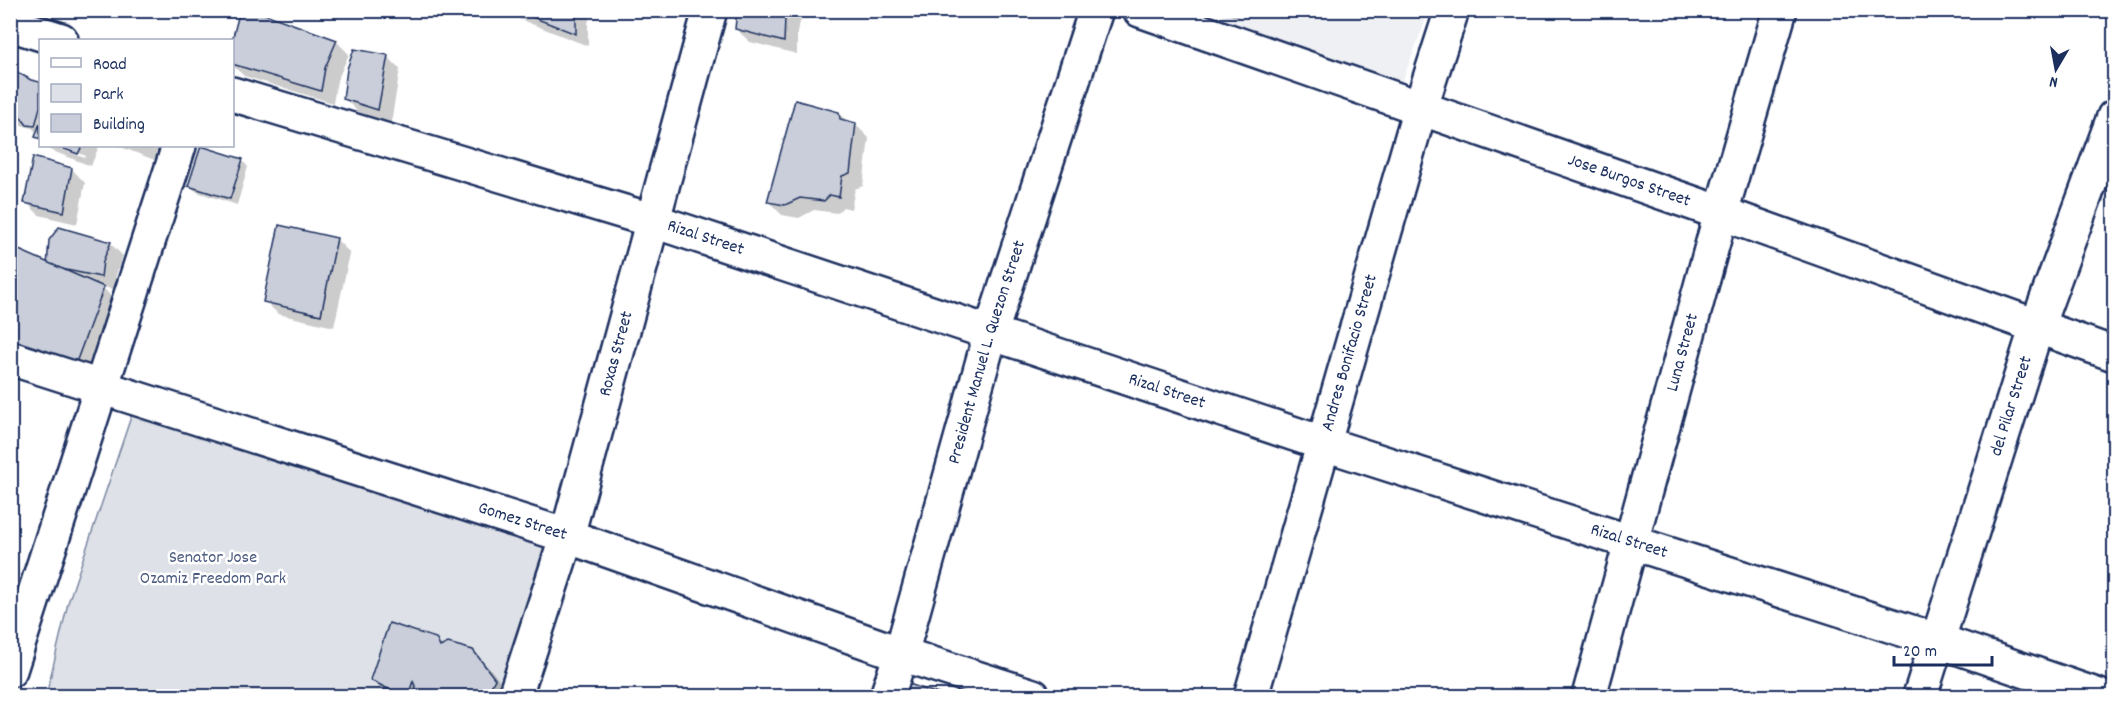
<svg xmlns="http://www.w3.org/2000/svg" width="2125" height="707" viewBox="0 0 2125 707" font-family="Dekko,sans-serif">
  <rect width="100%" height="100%" fill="#fff"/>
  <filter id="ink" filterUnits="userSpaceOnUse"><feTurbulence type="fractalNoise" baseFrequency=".0167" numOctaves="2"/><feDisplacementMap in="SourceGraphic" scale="12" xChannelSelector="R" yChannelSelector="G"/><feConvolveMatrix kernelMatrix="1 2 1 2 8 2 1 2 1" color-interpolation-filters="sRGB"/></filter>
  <g filter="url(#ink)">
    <path fill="#eff0f4" d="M1224,10H1429V11L1402,82L1222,20Z"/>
    <path fill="#dee1e7" stroke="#7c88a2" stroke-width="1.5" d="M133,411L557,544L506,696H46L68,603Z"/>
    <g fill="#0003" fill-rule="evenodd">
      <path d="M510,10H592L588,23V46L519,19Z"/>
      <path d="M738,10H799L803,14L797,32V54L750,42L736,29Z"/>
      <path d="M1217,10H1240L1238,18Z"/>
      <path d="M336,41L349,54L337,81L333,103L244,76L232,65V50Z"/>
      <path d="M387,56L400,69L391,123L358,112L345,99Z"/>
      <path d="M30,82L40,84V140L37,137L38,134L32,128L17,124L10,118V93Z"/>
      <path d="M839,113L849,123L856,125L869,138L863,186L855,189L851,209L843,207L837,213L814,210L799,218L782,215L769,202Z"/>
      <path d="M46,146H52L85,158L86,156L60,146H99L91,166L50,150Z"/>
      <path d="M118,146H165L160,162Z"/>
      <path d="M242,160L248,167L237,205L197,192L190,186Z"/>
      <path d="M72,169L85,183L77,224L39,215L26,202Z"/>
      <path d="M281,227L337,240L350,253L334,327L278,314L265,301Z"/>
      <path d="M110,243L123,256L116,275L114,289L102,287L122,307L93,386L10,354L49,264ZM60,266L73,271L71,274L60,269Z"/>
      <path d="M435,639L443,647L472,651L491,670L511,696H388L372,680Z"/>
    </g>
    <g fill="#caceda" stroke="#1b2f5e" stroke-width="1.5">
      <path d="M240,10H254L337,40L325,68L321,91L232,64V40Z"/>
      <path d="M514,10H576V34Z"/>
      <path d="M737,10H787L785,18L784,42L735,29Z"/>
      <path d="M354,49L388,55L378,110L343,99L347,69Z"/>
      <path d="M17,72L31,80L40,82V107L35,126L27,125L19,115L10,113V89Z"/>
      <path d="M795,100L839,112L840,119L856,123L850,173L842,176L839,197L830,195L824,201L800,198L785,205L767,202Z"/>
      <path d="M40,123V139L35,137Z"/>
      <path d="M56,146H82L78,154Z"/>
      <path d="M201,146L243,159L230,199L188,186Z"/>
      <path d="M33,157L72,168L64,212L24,203Z"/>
      <path d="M279,225L337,238L321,315L263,302Z"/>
      <path d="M59,227L111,242L103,261L101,277L47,266L49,240Z"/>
      <path d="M19,250L104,287L74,368L10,343V254Z"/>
      <path d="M389,623L436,638L440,647L448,643L473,650L495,679L486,696H419L413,681L408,696H403L370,680Z"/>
      <path d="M909,684L944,696H945H905Z"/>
    </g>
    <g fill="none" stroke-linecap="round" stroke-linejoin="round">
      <defs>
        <g id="minor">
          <path id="s1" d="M1140,10L1721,213L2114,354"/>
          <path id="s2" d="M10,358L567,536L901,654L1033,696"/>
          <path d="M10,670L179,146"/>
          <path id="s3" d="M515,696L567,536L710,10"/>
          <path id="s4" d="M887,696L901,654L991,332L1096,10"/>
          <path id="s5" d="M1251,696L1420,109L1452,10"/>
          <path id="s6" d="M1589,696L1721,213L1780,10"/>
          <path id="s7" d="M1920,696L2037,326L2114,117"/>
        </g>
        <g id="major">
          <path d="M10,24L61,40"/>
          <path id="s8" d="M232,94L654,221L1325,444L1936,640L2099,696"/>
        </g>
      </defs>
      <use href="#minor" stroke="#1b2f5e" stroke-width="38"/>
      <use href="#major" stroke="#1b2f5e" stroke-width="38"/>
      <use href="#minor" stroke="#fff" stroke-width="33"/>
      <use href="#major" stroke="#fff" stroke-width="33"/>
    </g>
  </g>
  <g text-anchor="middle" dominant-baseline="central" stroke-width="5" stroke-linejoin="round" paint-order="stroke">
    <g font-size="18" fill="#1b2f5e" stroke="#fff">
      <text stroke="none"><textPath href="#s1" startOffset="518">Jose Burgos Street</textPath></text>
      <text stroke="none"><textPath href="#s8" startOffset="495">Rizal Street</textPath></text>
      <text stroke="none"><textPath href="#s4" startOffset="358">President Manuel L. Quezon Street</textPath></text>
      <text stroke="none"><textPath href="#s5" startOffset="357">Andres Bonifacio Street</textPath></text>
      <text stroke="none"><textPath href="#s6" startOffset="356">Luna Street</textPath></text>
      <text stroke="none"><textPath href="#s3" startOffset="357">Roxas Street</textPath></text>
      <text stroke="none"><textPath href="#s8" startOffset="981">Rizal Street</textPath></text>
      <text stroke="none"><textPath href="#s7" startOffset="304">del Pilar Street</textPath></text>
      <text stroke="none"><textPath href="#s2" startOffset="538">Gomez Street</textPath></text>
      <text stroke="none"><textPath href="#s8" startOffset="1467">Rizal Street</textPath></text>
    </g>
    <g font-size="18" fill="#4c5c80" stroke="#fff">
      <text x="213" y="558">Senator Jose<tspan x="213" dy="21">Ozamiz Freedom Park</tspan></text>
    </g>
  </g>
  <rect width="2125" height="707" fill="none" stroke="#fff" stroke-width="36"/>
  <rect x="18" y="18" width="2089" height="671" fill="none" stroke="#1b2f5e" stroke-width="2" filter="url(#ink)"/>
  <rect x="39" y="39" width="195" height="108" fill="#ffffff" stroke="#a4acbf" stroke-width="1.5"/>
  <rect x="51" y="58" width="30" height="9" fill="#ffffff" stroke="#a4acbf" stroke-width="1.5"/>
  <text x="93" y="69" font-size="18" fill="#1b2f5e">Road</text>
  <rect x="51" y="84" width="30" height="18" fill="#dee1e7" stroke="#a4acbf" stroke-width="1.5"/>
  <text x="93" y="99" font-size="18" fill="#1b2f5e">Park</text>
  <rect x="51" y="114" width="30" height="18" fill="#caceda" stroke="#a4acbf" stroke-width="1.5"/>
  <text x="93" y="129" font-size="18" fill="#1b2f5e">Building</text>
  <g transform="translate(2056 69) rotate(190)" stroke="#ffffff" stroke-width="4.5" paint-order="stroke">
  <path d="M0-4.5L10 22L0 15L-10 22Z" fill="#1b2f5e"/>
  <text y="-9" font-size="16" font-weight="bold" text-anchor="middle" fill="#1b2f5e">N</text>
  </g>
  <path d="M1894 656v9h98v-9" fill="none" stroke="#1b2f5e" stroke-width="3"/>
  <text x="1903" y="656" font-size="18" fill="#1b2f5e" stroke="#ffffff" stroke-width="4.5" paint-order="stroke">20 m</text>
</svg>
